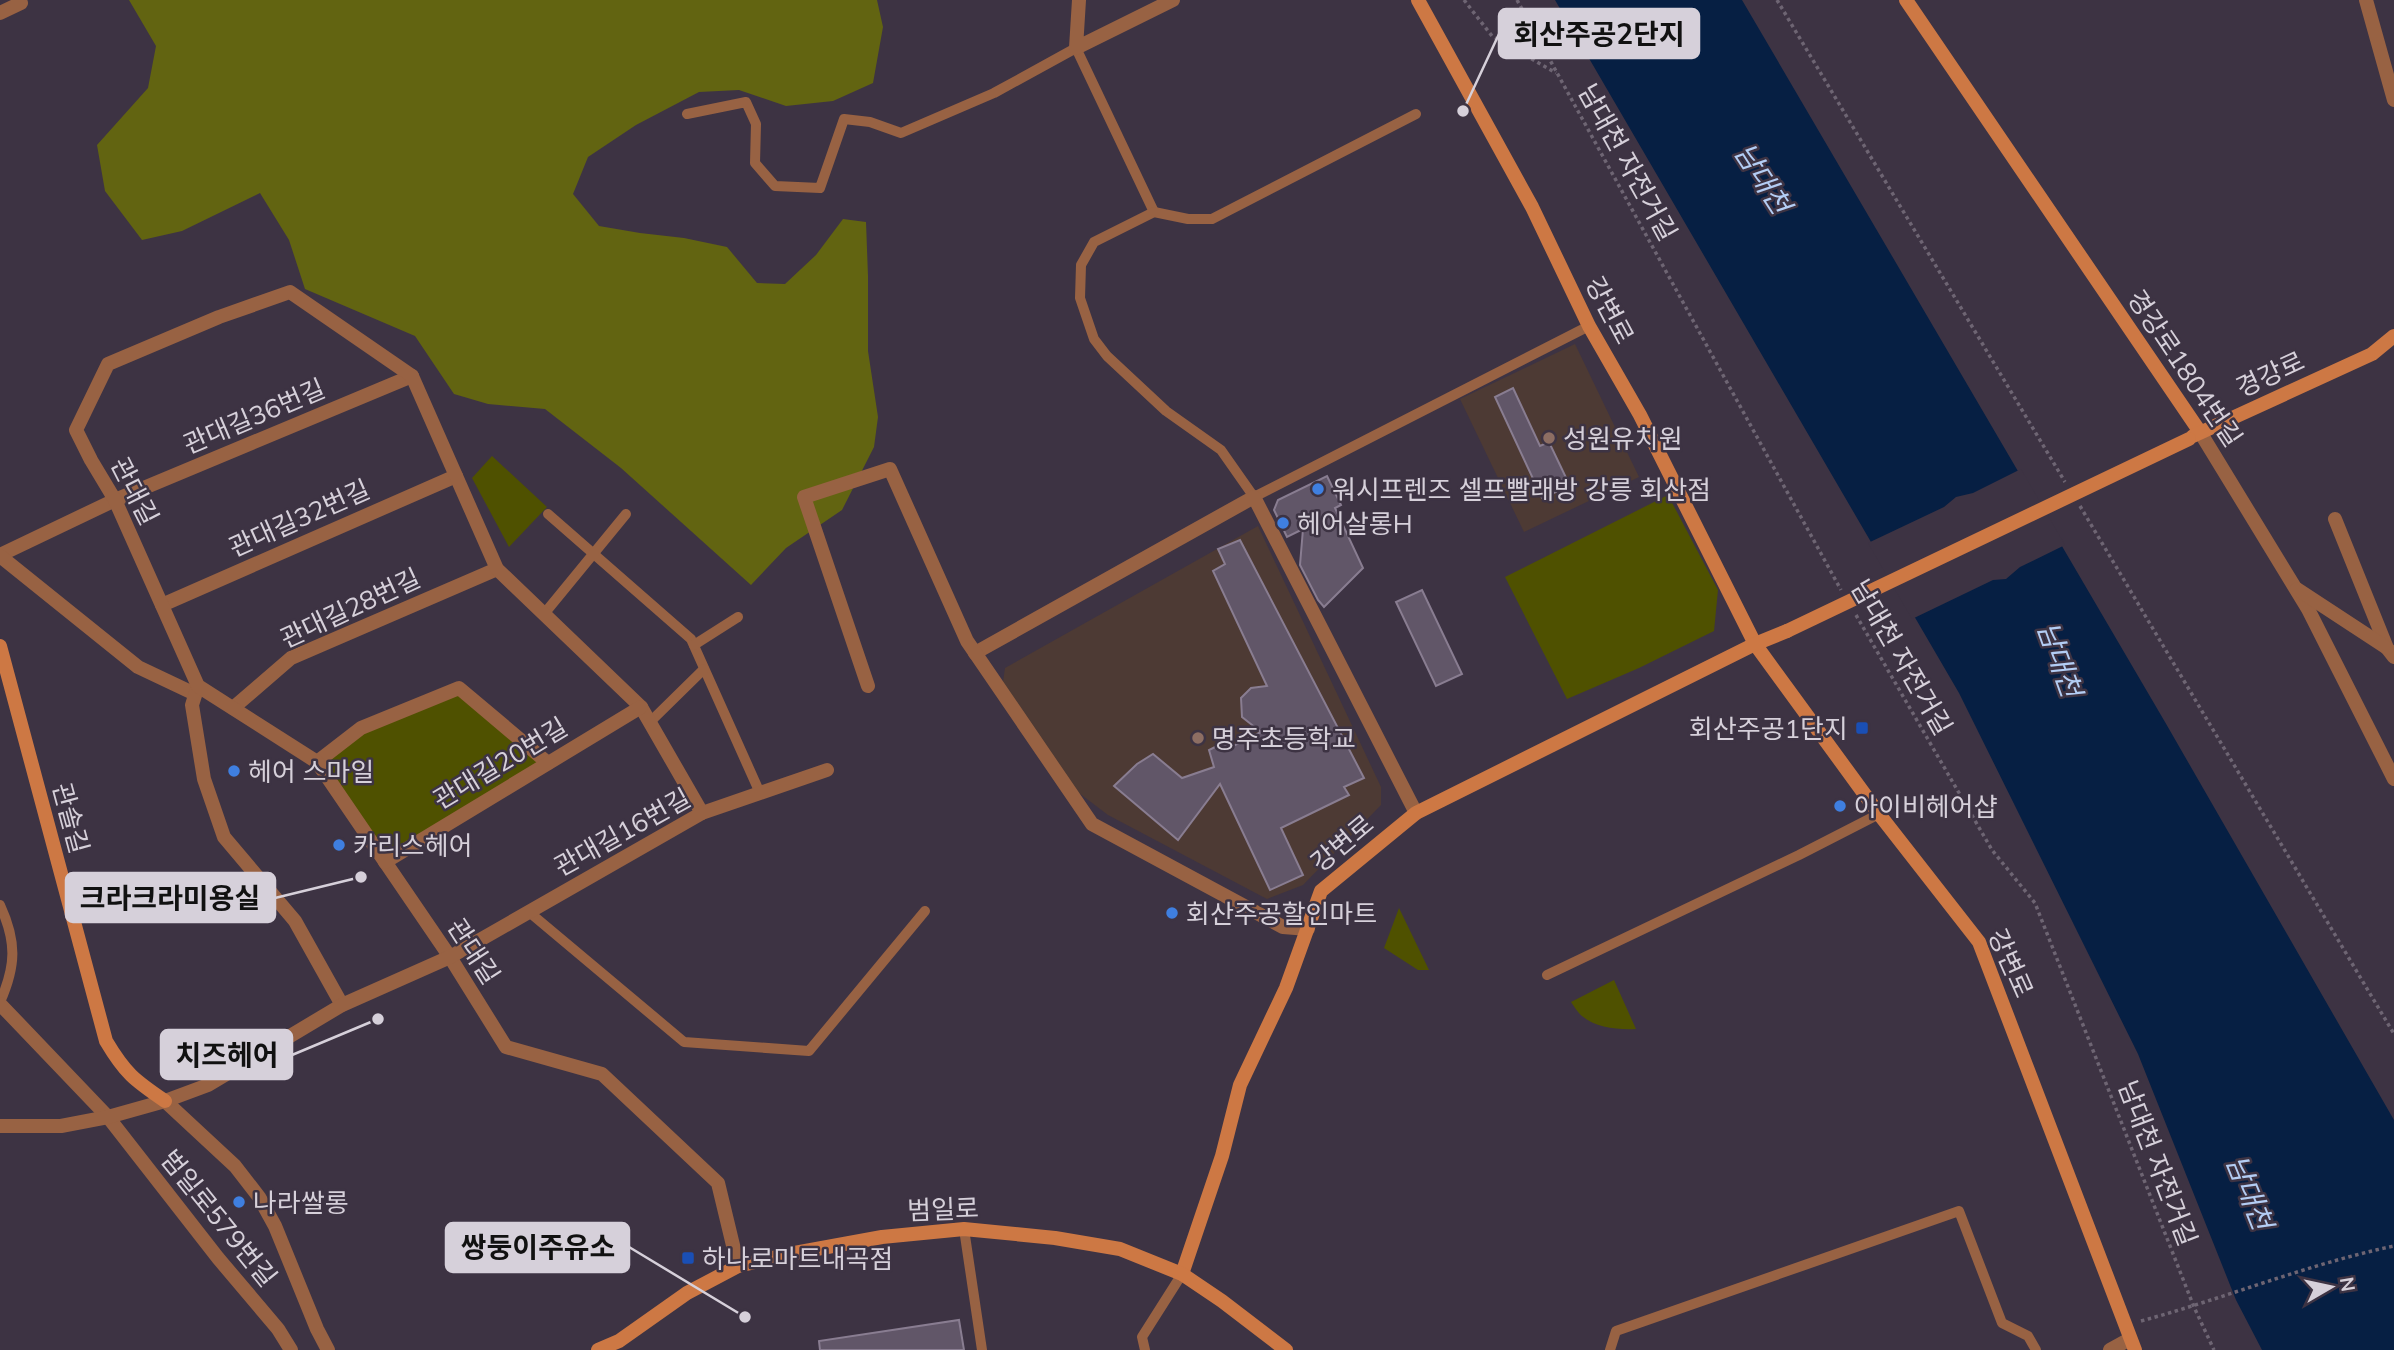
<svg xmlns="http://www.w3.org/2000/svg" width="2394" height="1350" viewBox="0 0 2394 1350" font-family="Mulish,'Noto Sans KR',sans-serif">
  <rect width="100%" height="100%" fill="#3d3343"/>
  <g fill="#4d3a34">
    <path d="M1575,344L1639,477L1524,532L1460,399Z"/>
    <path d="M1258,526L1381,787V805L1303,885L1267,899L1108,815L1079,793L1002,689L1005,668Z"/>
  </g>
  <g fill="#4f5100">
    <path d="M492,456L547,507L509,547L472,478Z"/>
    <path d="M1668,495L1718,590L1714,631L1639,668L1567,699L1505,577Z"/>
    <path d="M459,688L548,763L385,862L317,762L361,728Z"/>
    <path d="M1399,908L1429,970H1418L1384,948Z"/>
    <path d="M1614,980L1636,1029C1619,1030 1596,1028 1582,1016C1578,1013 1574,1006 1571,1002Z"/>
  </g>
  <path fill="#626411" d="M129,0H877L883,27L873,83L833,101L786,106L739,90L699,92L636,125L588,157L573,194L599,226L640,233L684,238L727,247L757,283L785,284L816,255L843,219L866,222L868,276V351L878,417L874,447L842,510L786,548L751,585L621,468L545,409L488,404L454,394L415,336L305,289L289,240L260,193L182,231L142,240L105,191L97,145L148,88L156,46Z"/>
  <path fill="#061f43" d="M1555,0H1742L2165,722L2394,1120V1350H2262L2236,1300L2138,1054L1959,693Z"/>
  <path fill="#3d3343" d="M2021,469L2065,545L2020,567L2006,579L1993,580L1912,619L1868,543L1944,507L1956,497L1973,493Z"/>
  <g fill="#615668" stroke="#897d91" stroke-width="2">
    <path d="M1513,388L1540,446L1549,442L1570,486L1542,498L1495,397Z"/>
    <path d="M1327,476L1341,505L1335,508L1363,568L1324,607L1318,600L1300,565L1303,529L1287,537L1274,510L1278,500Z"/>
    <path d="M1240,540L1364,778L1344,787L1349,795L1281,828L1303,875L1270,890L1220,784L1178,840L1114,786L1137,764L1153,754L1182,778L1214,767L1209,750L1223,743L1229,748L1261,732L1242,717L1241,698L1251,688L1267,686L1213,571L1225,564L1218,549Z"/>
    <path d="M1422,590L1462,674L1436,686L1396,602Z"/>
    <path d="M959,1320L964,1350H820L819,1341Z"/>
  </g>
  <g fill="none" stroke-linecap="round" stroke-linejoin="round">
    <g stroke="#6e6573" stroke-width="3.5" stroke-dasharray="3.5 3.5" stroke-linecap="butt">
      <path d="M1464,0L1492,36L1556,73"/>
      <path d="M1517,0L1841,590"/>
      <path d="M1777,0L2065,482"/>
      <path d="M2080,506L2394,1034"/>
      <path d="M1856,615L1992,850L2035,903L2194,1307L2214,1350"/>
      <path d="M2141,1321C2226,1298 2308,1264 2394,1246"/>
    </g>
    <g stroke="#986243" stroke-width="10">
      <path d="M687,114L746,102L756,124L755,163L775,186L820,188L844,119L870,122L901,133L994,93L1076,48L1154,212"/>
      <path d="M1416,114L1212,219H1188L1154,212L1094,242L1081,265L1080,298L1094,339L1107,356L1166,411L1221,450L1254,497L1589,326"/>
      <path d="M548,514L691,639L760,793"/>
      <path d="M544,614L626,514"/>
      <path d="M694,645L738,617"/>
      <path d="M650,722L704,669"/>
      <path d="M0,905C17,942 16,966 0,1002"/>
      <path d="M529,912L684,1042L809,1051L925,911"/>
      <path d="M1547,975L1799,855L1879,814"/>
      <path d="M964,1229L982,1350"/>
      <path d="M1145,1350L1142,1337L1182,1274"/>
      <path d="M1610,1350L1616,1331L1959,1211L2002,1323L2028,1336L2036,1350"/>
    </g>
    <g stroke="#986243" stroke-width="14">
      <path d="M1079,0L1076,48L1173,0"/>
      <path d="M2366,0L2394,100"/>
      <path d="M0,13L21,3"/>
      <path d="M2200,432L2308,609L2394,779"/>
      <path d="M2335,519L2387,648L2394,657"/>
      <path d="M0,555L115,500L412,376"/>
      <path d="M0,556L138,667L195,694"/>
      <path d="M2297,589L2387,648"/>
      <path d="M162,605L456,476"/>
      <path d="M975,653L1254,497L1416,813"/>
      <path d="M198,686L192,705L204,779L224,837L295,921L342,1005"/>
      <path d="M868,686L804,497L890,469L967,641L1092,824L1283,927L1308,929"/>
      <path d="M233,708L291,658L497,569"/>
      <path d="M317,762L361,728L459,688L548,763"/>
      <path d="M702,813L641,707L497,569L412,376L290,292L219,317L108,364L76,430L91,460L115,500L198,686L317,762L450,957L506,1047L602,1074L718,1183L738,1266"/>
      <path d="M385,862L641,707"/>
      <path d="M0,1004L108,1117L218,1258L278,1329L291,1350"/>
      <path d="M165,1101L235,1166L259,1197L275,1226L317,1329L328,1350"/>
      <path d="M0,1126H61L108,1117L165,1101L208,1085L342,1005L450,957L702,813L827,770"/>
      <path d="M2110,1350L2130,1339"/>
    </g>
    <g stroke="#cd7844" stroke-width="14">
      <path d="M1418,0L1532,207L1589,326L1640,415L1755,644L1879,814L1979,942L2135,1350"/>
      <path d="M1906,0L2200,432"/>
      <path d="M2193,436L2372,354L2394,336"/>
      <path d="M0,646L106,1041C125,1073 134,1080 165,1101"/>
      <path d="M1182,1274L1222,1156L1240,1085L1286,988L1321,891L1416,813L1755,644L1787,631"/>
      <path d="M598,1350L619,1341L687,1293L738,1266L789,1254L882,1237L964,1229L1055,1238L1120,1249L1182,1274L1222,1301L1286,1350"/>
    </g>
    <path stroke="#cd7844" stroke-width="14" d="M1787,631L2189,439"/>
  </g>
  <g fill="#8d6e63" stroke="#3d3343" stroke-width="2.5">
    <circle cx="1549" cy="438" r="7"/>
    <circle cx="1198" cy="738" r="7"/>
  </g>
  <g fill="#3f7fe0" stroke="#3d3343" stroke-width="2.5">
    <circle cx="1318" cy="489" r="7"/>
    <circle cx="1283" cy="523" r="7"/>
    <circle cx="234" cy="771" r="7"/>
    <circle cx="1840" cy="806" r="7"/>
    <circle cx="339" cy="845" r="7"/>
    <circle cx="1172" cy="913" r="7"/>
    <circle cx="239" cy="1202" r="7"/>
  </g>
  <g fill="#1a4fb4" stroke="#3d3343" stroke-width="2.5">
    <rect x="1855" y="721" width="14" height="14" rx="3.5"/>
    <rect x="681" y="1251" width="14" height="14" rx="3.5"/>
  </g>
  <g text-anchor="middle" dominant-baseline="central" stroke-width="5" stroke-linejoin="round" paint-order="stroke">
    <g font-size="26" fill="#d6d0da" stroke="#3d3343">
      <text transform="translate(1628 162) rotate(61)">남대천 자전거길</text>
      <text transform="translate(1610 310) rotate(62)">강변로</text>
      <text transform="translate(2185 368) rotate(56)">경강로1804번길</text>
      <text transform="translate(2270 374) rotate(-25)">경강로</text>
      <text transform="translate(254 416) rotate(-23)">관대길36번길</text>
      <text transform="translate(135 491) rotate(63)">관대길</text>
      <text transform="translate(299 518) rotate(-24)">관대길32번길</text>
      <text transform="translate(350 608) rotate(-25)">관대길28번길</text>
      <text transform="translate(1902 657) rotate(60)">남대천 자전거길</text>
      <text transform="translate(500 763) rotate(-31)">관대길20번길</text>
      <text transform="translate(71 818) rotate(75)">관솔길</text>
      <text transform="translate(622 832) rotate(-29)">관대길16번길</text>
      <text transform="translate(1342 843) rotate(-40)">강변로</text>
      <text transform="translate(474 951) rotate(57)">관대길</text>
      <text transform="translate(2011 963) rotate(66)">강변로</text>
      <text transform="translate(2158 1163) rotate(69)">남대천 자전거길</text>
      <text transform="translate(943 1209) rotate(-2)">범일로</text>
      <text transform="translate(219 1218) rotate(51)">범일로579번길</text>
    </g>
    <g font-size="26" fill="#d6d0da" stroke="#3d3343" text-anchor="start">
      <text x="1563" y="438">성원유치원</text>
      <text x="1332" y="489">워시프렌즈 셀프빨래방 강릉 회산점</text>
      <text x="1297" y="523">헤어살롱H</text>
      <text x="1848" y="728" text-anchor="end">회산주공1단지</text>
      <text x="1212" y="738">명주초등학교</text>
      <text x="248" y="771">헤어 스마일</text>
      <text x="1854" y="806">아이비헤어샵</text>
      <text x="353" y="845">카리스헤어</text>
      <text x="1186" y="913">회산주공할인마트</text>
      <text x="253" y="1202">나라쌀롱</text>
      <text x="702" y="1258">하나로마트내곡점</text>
    </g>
    <g font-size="28" font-style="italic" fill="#b3cdf4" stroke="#3d3343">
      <text transform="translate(1763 178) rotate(57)">남대천</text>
      <text transform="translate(2060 659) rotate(70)">남대천</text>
      <text transform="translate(2250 1192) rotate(68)">남대천</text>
    </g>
  </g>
  <path fill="none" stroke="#d6d0da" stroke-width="2.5" d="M1463 111L1499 34M361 877L275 898M378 1019L292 1055M745 1317L629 1247"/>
  <g fill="#d6d0da" stroke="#3d3343" stroke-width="2.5">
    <circle cx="1463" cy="111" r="7"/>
    <circle cx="361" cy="877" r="7"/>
    <circle cx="378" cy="1019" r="7"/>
    <circle cx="745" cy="1317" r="7"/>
  </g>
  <g fill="#d6d0da" stroke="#d6d0da" stroke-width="2.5">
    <rect x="1499" y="9" width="200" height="49" rx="7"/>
    <rect x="66" y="873" width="209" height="49" rx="7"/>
    <rect x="161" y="1030" width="131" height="49" rx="7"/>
    <rect x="446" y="1223" width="183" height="49" rx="7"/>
  </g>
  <g font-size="28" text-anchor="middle" font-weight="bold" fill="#111">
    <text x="1599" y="44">회산주공2단지</text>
    <text x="170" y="908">크라크라미용실</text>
    <text x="227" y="1065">치즈헤어</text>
    <text x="538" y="1257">쌍둥이주유소</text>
  </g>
  <g transform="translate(2331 1287) rotate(81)" stroke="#3d3343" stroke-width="5" paint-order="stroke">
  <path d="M0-5L12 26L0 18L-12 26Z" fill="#d6d0da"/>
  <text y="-10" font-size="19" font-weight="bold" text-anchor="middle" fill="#d6d0da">N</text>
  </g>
</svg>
